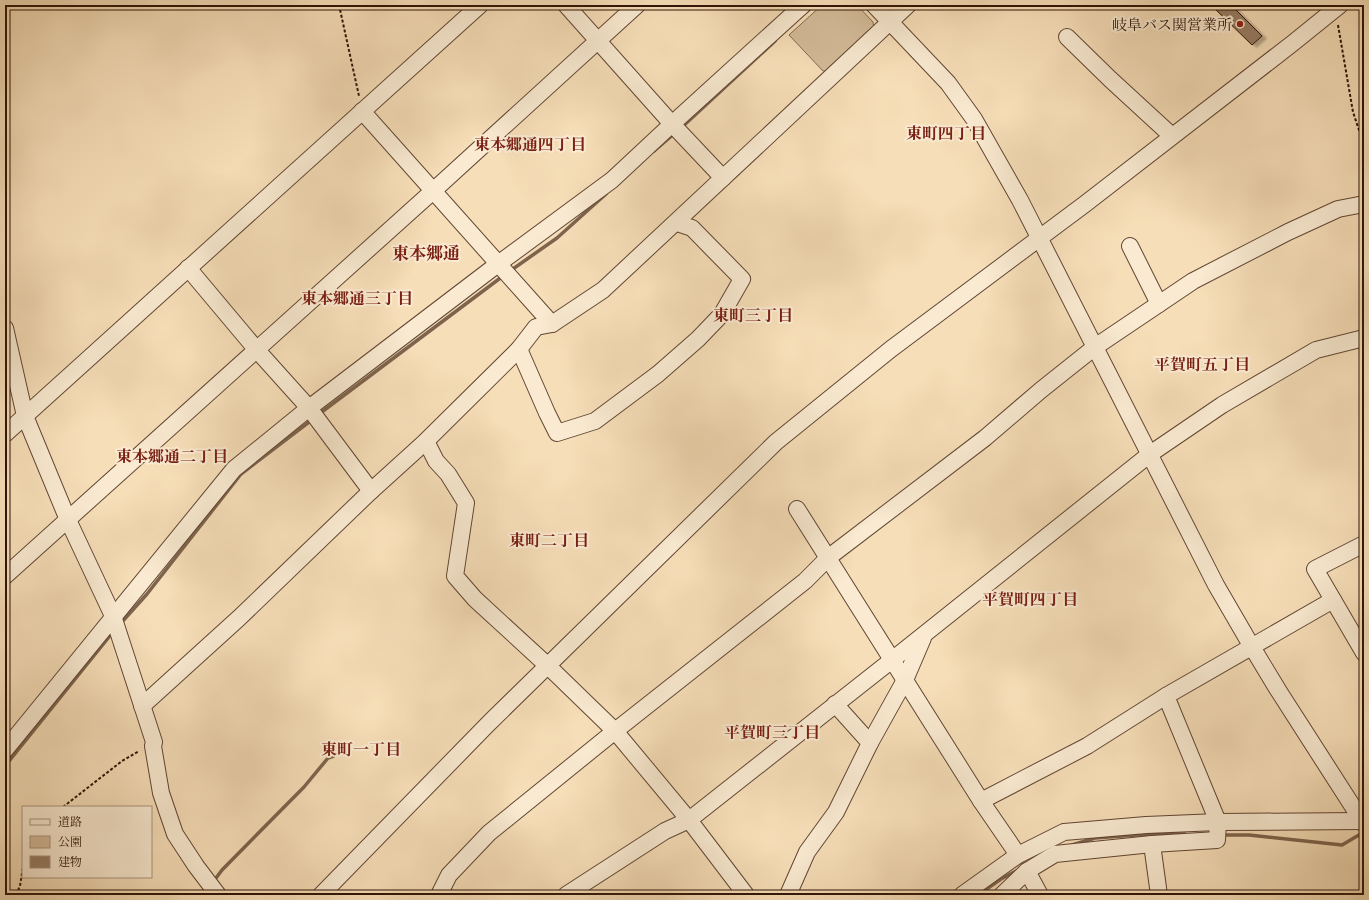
<svg xmlns="http://www.w3.org/2000/svg" width="1369" height="900" viewBox="0 0 1369 900" font-family="'EB Garamond','Noto Serif JP',serif">
  <defs>
    <filter id="shadow"><feDropShadow dx="4.5" dy="2.5" stdDeviation="1" flood-color="#0004"/></filter>
  </defs>
  <rect width="100%" height="100%" fill="#f6deb8"/>
  <filter id="stains"><feTurbulence type="fractalNoise" baseFrequency=".005" numOctaves="4"/><feColorMatrix values="0 0 0 0 .2 0 0 0 0 .09 0 0 0 0 .02 0 0 0 .5 -.17"/></filter>
  <radialGradient id="worn" r=".72"><stop offset=".6" stop-color="#630" stop-opacity="0"/><stop offset="1" stop-color="#630" stop-opacity=".3"/></radialGradient>
  <path fill="#d4bc9a" stroke="#826850" d="M822,5H857L873,22L874,29L829,71H823L789,35Z"/>
  <g fill="none" stroke-linecap="round" stroke-linejoin="round">
    <g stroke="#7e644d" stroke-width="3.5">
      <path d="M806,12L814,5"/>
      <path d="M681,128L775,41"/>
      <path d="M654,151L675,133"/>
      <path d="M510,271L557,238L606,194"/>
      <path d="M319,414L503,276"/>
      <path d="M121,623L147,594L241,474L313,419"/>
      <path d="M5,766L113,632"/>
      <path d="M1221,835H1249L1342,845L1364,832"/>
      <path d="M1072,845L1095,838L1150,834H1185"/>
      <path d="M213,882L222,870L304,787L328,758L334,756"/>
      <path d="M200,895L207,888"/>
      <path d="M978,895L1001,879L1018,870"/>
    </g>
  </g>
  <path fill="#967d63" stroke="#2f1407" filter="url(#shadow)" d="M1211,5H1231L1262,36L1252,45Z"/>
  <g fill="none" stroke-linecap="round" stroke-linejoin="round">
    <defs>
      <g id="minor">
        <path d="M566,5L672,124L723,178"/>
        <path d="M874,5L948,83L974,119L1020,200L1216,585L1252,647L1278,690L1364,824"/>
        <path d="M1067,37L1110,79L1172,136"/>
        <path d="M362,111L552,324"/>
        <path d="M1130,246L1159,304"/>
        <path d="M188,268L256,349L309,408L371,491"/>
        <path d="M5,328L25,416L68,520L113,616L154,742L153,746L161,793L175,834L196,866L218,895"/>
        <path d="M519,349L547,413L557,433L595,421L658,374L698,339L722,314L742,279L692,228L677,223"/>
        <path d="M5,434L480,5"/>
        <path d="M424,443L429,447L436,461L448,474L466,503L455,576L475,599L548,666L615,731L689,820L746,895"/>
        <path d="M797,509L981,801L1018,855"/>
        <path d="M1364,544L1315,569L1364,653"/>
        <path d="M5,576L433,191L637,5"/>
        <path d="M142,706L239,618L371,491L424,443L519,349L536,327L552,324L603,290L908,5"/>
        <path d="M870,743L905,680L923,638"/>
        <path d="M5,750L234,469L309,408L498,264L612,180L672,124L803,5"/>
        <path d="M981,801L1087,746L1166,696L1333,600"/>
        <path d="M1152,844L1159,895"/>
        <path d="M1027,871L1040,895"/>
        <path d="M321,895L489,723L776,442L891,349L1085,204L1293,43L1340,5"/>
        <path d="M439,895L449,875L489,833L615,731L805,581L829,557L985,438L1041,390L1095,347L1193,281L1288,232L1338,209L1364,204"/>
        <path d="M566,895L665,831L689,820L892,660L1150,454L1222,405L1316,350L1364,338"/>
        <path d="M788,895L807,852L836,812L870,743L835,704"/>
        <path d="M962,895L1018,855L1064,832L1146,825L1218,822L1362,821"/>
        <path d="M1002,895L1027,871L1055,854L1152,844L1217,840L1218,822L1166,696"/>
      </g>
    </defs>
    <use href="#minor" stroke="#614633" stroke-width="18"/>
    <g stroke="#2f1407" stroke-width="2" stroke-dasharray="3 2" stroke-linecap="butt">
      <path d="M339,5L359,96"/>
      <path d="M1338,25L1353,112L1364,145"/>
      <path d="M63,807L122,761L139,751"/>
      <path d="M16,895L20,886L23,867"/>
    </g>
    <use href="#minor" stroke="#f9ead1" stroke-width="16"/>
  </g>
  <circle fill="#8f2418" stroke="#f9ead1" stroke-width="1.5" cx="1240" cy="24" r="4"/>
  <g text-anchor="middle" dominant-baseline="central" stroke-width="4" stroke-linejoin="round" paint-order="stroke">
    <g font-size="15" fill="#2f1407" stroke="#f9ead1" text-anchor="end">
      <text x="1232" y="24">岐阜バス関営業所</text>
    </g>
    <g font-size="16" font-weight="bold" fill="#7a1f14" stroke="#f9ead1">
      <text x="946" y="133">東町四丁目</text>
      <text x="530" y="144">東本郷通四丁目</text>
      <text x="357" y="298">東本郷通三丁目</text>
      <text x="753" y="315">東町三丁目</text>
      <text x="1202" y="364">平賀町五丁目</text>
      <text x="172" y="456">東本郷通二丁目</text>
      <text x="549" y="540">東町二丁目</text>
      <text x="1030" y="599">平賀町四丁目</text>
      <text x="772" y="732">平賀町三丁目</text>
      <text x="361" y="749">東町一丁目</text>
    </g>
    <g font-size="17" font-weight="bold" fill="#7a1f14" stroke="#f9ead1">
      <text x="426" y="253">東本郷通</text>
    </g>
  </g>
  <rect width="1369" height="900" fill="none" stroke="#f6deb8" stroke-width="20"/>
  <rect x="6" y="6" width="1357" height="888" fill="none" stroke="#2f1407" stroke-width="2"/>
  <rect x="10" y="10" width="1349" height="880" fill="none" stroke="#2f1407"/>
  <rect x="22" y="806" width="130" height="72" fill="#f9ead1" stroke="#a89480"/>
  <rect x="30" y="819" width="20" height="6" fill="#f9ead1" stroke="#a89480"/>
  <text x="58" y="826" font-size="12" fill="#2f1407">道路</text>
  <rect x="30" y="836" width="20" height="12" fill="#d4bc9a" stroke="#a89480"/>
  <text x="58" y="846" font-size="12" fill="#2f1407">公園</text>
  <rect x="30" y="856" width="20" height="12" fill="#967d63" stroke="#a89480"/>
  <text x="58" y="866" font-size="12" fill="#2f1407">建物</text>
  <rect width="100%" height="100%" filter="url(#stains)"/>
  <rect width="100%" height="100%" fill="url(#worn)"/>
</svg>
